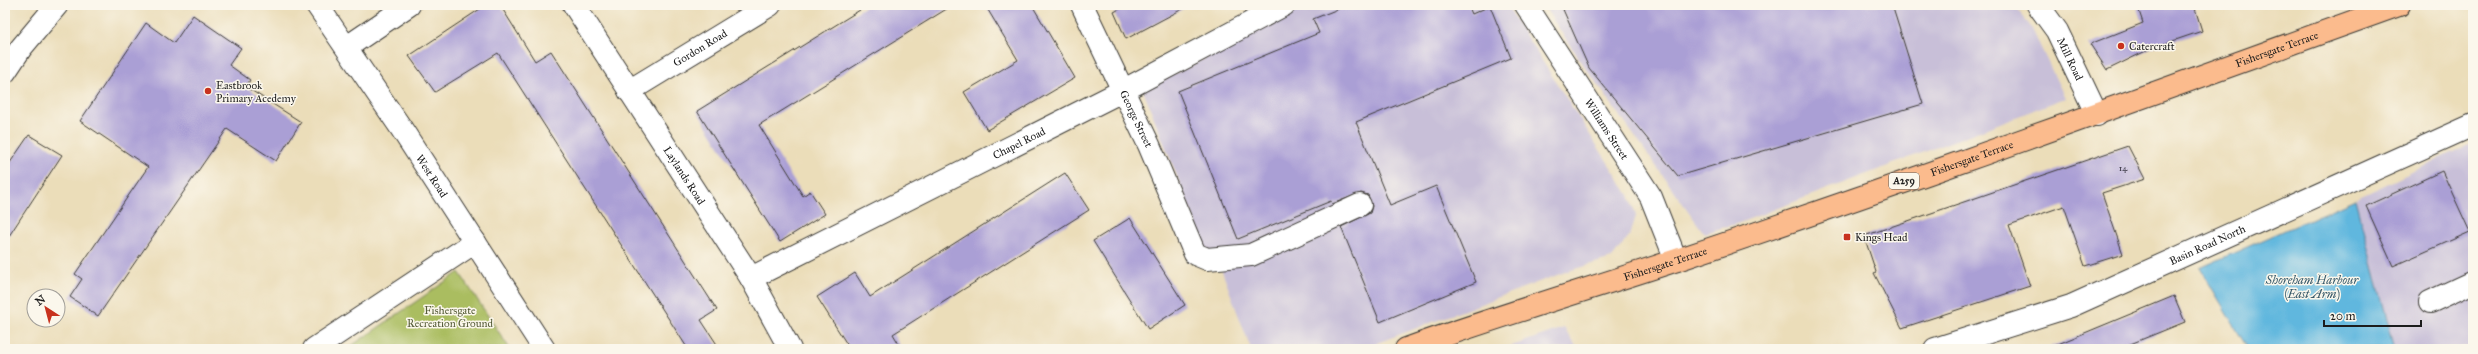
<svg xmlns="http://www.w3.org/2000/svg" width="2478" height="354" font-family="'IM FELL Great Primer',serif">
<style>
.industrial{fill:#c8bfd8}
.green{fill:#aabd61;stroke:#636c3e}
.water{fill:#61b7de;stroke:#3e6a7d}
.building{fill:#aa9fd5}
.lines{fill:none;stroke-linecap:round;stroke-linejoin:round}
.minor-casing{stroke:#3b3934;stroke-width:24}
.major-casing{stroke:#3b3934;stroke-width:24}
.minor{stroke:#fff;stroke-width:22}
.major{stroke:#fbbb8d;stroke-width:22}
.poi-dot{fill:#c8321e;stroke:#fbf7ec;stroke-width:1.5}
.labels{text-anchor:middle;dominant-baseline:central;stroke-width:3;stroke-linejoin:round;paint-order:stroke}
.number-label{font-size:9px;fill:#403d4a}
.shield{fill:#fbf7ec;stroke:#5f5e5a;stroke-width:1}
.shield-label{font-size:10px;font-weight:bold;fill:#1c1c1c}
.poi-label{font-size:11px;fill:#1c1c1c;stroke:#fbf7ec;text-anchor:start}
.street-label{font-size:11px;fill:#1c1c1c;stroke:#fbf7ec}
.park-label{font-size:11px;fill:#555c38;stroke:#fbf7ec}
.water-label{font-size:12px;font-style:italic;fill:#385a6a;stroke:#fbf7ec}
</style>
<rect width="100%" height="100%" fill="#fbf7ec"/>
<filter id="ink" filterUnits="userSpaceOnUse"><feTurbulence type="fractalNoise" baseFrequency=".025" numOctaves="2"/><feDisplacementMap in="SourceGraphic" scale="8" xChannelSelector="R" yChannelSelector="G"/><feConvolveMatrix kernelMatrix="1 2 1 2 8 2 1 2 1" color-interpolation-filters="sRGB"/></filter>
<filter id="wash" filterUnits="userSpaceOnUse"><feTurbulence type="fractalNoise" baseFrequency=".012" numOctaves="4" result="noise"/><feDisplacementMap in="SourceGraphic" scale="16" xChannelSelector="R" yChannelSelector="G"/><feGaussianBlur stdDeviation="0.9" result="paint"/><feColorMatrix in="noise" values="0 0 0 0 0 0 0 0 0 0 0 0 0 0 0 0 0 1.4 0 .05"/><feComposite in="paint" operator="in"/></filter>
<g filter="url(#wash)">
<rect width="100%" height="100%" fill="#ebddb9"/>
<!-- industrial -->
<g class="industrial">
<polygon points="1308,5 1506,5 1629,195 1636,216 1630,235 1612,258 1568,271 1361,349 1251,349 1219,263 1212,265 1143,90"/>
<polygon points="1543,5 2014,5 2031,27 2065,98 1739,223 1704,233 1585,67"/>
<polygon points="2473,143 2473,349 2395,349 2355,199"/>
<polygon points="1564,328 1578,349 1503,349"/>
</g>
<!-- green -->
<polygon class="green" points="459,272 510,349 347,349"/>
<!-- water -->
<polygon class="water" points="2355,199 2395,349 2248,349 2200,268"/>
<g id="blocks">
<!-- building -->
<g class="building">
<polygon points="486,5 500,5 535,61 551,51 717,310 701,320 720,349 688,349 498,53 435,92 409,56"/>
<polygon points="868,5 953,5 759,125 803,196 810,191 825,214 780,242 697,111"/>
<polygon points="985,5 1032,5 1075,78 987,130 964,92 1018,60"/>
<polygon points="1127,5 1190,5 1126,39 1114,12"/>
<polygon points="1348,5 1468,5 1472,14 1490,6 1511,58 1356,122 1390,205 1436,186 1476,282 1380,322 1341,227 1370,213 1372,206 1368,195 1361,193 1332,204 1331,201 1238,239 1178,91 1319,33 1313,19"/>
<polygon points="1561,5 1892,5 1923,104 1678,176 1589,68"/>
<polygon points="2137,5 2194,5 2202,31 2152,48 2107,70 2090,44 2143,23"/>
<polygon points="193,15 241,48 229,65 250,80 246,87 301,122 276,161 227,129 98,316 70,297 82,279 75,274 148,167 80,121 146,23 174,43"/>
<polygon points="29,135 62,155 5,242 5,170"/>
<polygon points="2128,146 2145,179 2102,193 2123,254 2085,266 2064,206 2009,225 2030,286 1902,328 1874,273 1876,272 1864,236"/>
<polygon points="2442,171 2470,232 2393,266 2366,206"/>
<polygon points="1065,173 1089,210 893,334 902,349 850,349 817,297 855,273 870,297"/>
<polygon points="1130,218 1185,305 1148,329 1093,241"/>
<polygon points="2174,296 2185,322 2118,349 2046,349"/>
</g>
</g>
</g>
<g filter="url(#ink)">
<use href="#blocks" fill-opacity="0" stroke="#3b3934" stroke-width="1"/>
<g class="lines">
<!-- minor casing -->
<g class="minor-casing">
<g id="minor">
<path id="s1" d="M317,5l84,123 143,221"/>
<path id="s2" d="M574,5l177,273 39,71"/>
<path id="s3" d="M1082,5l67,140 46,109 12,5 44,-4 109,-50"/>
<path id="s4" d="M1526,5l125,192 25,63"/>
<path id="s5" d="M2038,5l19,26 40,84"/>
<polyline points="347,47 409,5"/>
<polyline points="5,72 21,48 57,5"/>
<path id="s6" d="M629,91l141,-86"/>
<path id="s7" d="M751,278l373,-188 160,-85"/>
<polyline points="2430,302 2473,282"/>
<polyline points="314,349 475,242"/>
<path id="s8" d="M1935,349l136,-43 402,-181"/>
</g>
</g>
<!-- major casing -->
<g class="major-casing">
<g id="major">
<path id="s9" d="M1406,349c89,-32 180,-59 271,-89 242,-81 482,-169 722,-255"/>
</g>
</g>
<!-- minor -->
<use href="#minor" class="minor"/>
<!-- major -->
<use href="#major" class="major"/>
</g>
</g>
<!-- markers -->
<g class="poi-dot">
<circle cx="2121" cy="46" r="4"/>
<circle cx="208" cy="91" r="4"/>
<rect x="1843" y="233" width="8" height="8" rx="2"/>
</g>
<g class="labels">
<!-- number labels -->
<g class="number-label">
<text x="2123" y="167">14</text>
</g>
<!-- shield labels -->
<rect class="shield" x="1889" y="173" width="30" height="16" rx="3"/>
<g class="shield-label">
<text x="1904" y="181">A259</text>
</g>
<!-- poi labels -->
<g class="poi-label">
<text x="2129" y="46">Catercraft</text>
<text x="216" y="85">Eastbrook<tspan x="216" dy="13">Primary Acedemy</tspan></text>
<text x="1855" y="237">Kings Head</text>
</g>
<!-- street labels -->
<g class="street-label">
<text stroke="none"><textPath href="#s6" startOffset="83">Gordon Road</textPath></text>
<text stroke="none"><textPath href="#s9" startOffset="921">Fishersgate Terrace</textPath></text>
<text stroke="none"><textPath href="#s5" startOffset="63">Mill Road</textPath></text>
<text stroke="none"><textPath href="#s3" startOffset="126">George Street</textPath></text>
<text stroke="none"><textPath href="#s4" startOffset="148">Williams Street</textPath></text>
<text stroke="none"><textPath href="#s7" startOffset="300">Chapel Road</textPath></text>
<text stroke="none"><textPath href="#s9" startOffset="597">Fishersgate Terrace</textPath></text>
<text stroke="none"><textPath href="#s1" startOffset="206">West Road</textPath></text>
<text stroke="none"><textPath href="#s2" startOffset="203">Laylands Road</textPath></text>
<text stroke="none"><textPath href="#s8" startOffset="292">Basin Road North</textPath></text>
<text stroke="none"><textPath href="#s9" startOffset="273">Fishersgate Terrace</textPath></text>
</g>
<!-- park labels -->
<g class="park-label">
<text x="450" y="310">Fishersgate<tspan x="450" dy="13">Recreation Ground</tspan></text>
</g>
<!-- water labels -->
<g class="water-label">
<text x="2312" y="280">Shoreham Harbour<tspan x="2312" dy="14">(East Arm)</tspan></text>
</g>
</g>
<!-- margin -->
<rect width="2478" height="354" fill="none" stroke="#fbf7ec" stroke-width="20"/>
<!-- north arrow -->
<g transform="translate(46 308) rotate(324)"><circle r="19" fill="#fbf7ec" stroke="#a29f99"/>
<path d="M0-3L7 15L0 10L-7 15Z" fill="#c8321e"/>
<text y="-6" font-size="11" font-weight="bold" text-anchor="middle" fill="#1c1c1c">N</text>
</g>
<!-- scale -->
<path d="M2324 320v6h97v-6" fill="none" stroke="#1c1c1c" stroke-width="2"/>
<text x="2330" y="320" font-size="12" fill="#1c1c1c" stroke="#fbf7ec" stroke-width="3" paint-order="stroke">20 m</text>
</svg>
